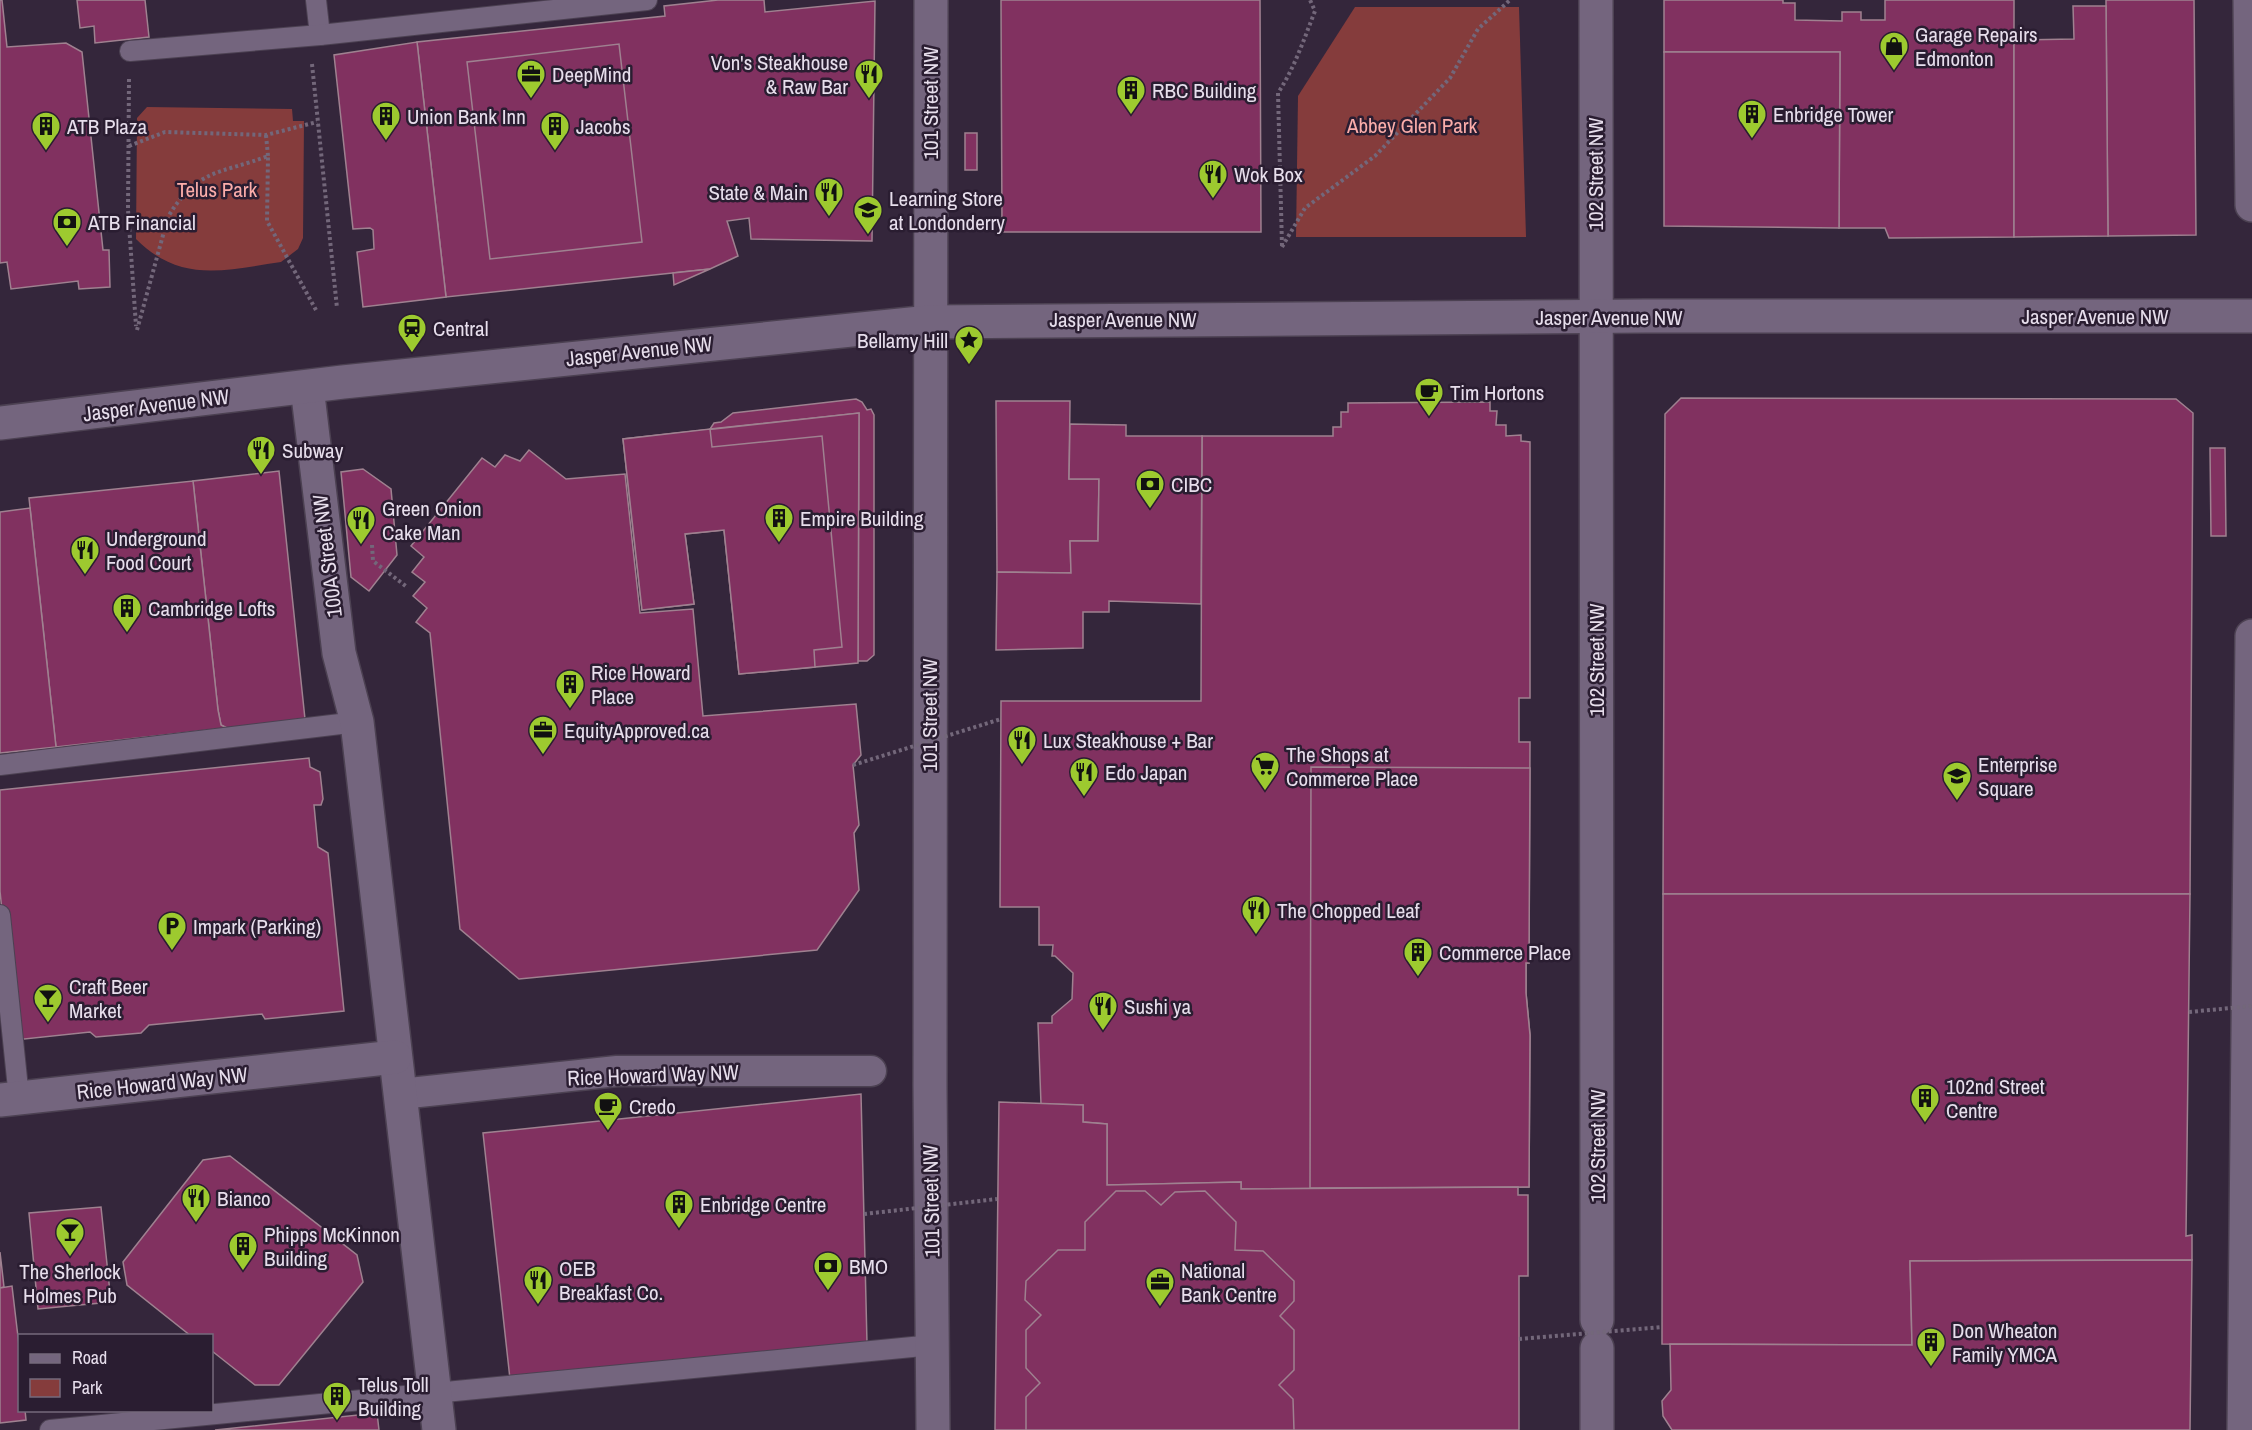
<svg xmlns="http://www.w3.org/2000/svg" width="2252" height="1430" font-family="'Archivo Narrow',sans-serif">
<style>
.green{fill:#853c3c}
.building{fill:#813160;stroke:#9f8190;stroke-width:1.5}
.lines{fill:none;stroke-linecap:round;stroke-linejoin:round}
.service-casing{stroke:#4c4152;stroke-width:22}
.pedestrian-casing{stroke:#4c4152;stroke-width:33}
.minor-casing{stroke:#4c4152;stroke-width:36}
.tertiary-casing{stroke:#4c4152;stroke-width:36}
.secondary-casing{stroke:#4c4152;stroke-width:36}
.path{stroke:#73677a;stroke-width:4;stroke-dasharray:3 3;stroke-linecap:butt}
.service{stroke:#74657e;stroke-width:20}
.pedestrian{stroke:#74657e;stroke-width:30}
.minor{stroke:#74657e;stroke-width:33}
.tertiary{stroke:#74657e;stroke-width:33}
.secondary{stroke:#74657e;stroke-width:33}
.path-bridge{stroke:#73677a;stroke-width:4;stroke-dasharray:3 3;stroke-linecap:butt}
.labels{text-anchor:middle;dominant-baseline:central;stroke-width:5;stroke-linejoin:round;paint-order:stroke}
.poi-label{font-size:21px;fill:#e7deec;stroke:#2a1d31;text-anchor:start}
.street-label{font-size:21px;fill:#e7deec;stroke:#2a1d31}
.park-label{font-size:21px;fill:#fbadaa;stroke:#2a1d31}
</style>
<rect width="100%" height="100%" fill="#34263b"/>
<!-- green -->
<g class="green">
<polygon points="1355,7 1519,7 1526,237 1296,237 1298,96"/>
<path d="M147,107l145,2 1,12h11l-1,117 -5,11 -17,13c-56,8 -100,22 -145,-23l1,-121z"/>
</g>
<!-- building -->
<g class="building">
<polygon points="0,0 2,0 7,47 66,43 82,52 103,250 109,250 110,287 79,289 78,281 11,289 7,262 0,263"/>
<polygon points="77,0 145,0 149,37 95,43 94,26 80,28"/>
<polygon points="718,0 764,0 765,12 875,1 872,241 751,239 749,218 727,221 738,256 710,269 446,297 417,42 665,16 664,6"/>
<polygon points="1001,0 1260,0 1261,232 1002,232"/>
<polygon points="1664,0 1783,0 1783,3 1795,3 1795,20 1842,21 1842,12 1861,12 1861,20 1885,20 1885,0 2014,0 2014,237 1889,238 1885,228 1839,228 1840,52 1664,52"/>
<polygon points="2106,0 2194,0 2196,235 2108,236"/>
<polygon points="2073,6 2106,6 2108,236 2014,237 2014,40 2074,39"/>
<polygon points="417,42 446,297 363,307 357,252 374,249 373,230 370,228 353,229 334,55"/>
<polygon points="619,44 642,242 490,259 467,62"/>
<polygon points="1664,52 1840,52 1839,228 1664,226"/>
<rect x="965" y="133" width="12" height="37"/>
<polygon points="710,269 674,285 673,273"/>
<polygon points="1681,398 2176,399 2193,413 2190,894 1663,894 1665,414"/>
<polygon points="856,399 862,402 867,410 871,409 874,415 874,655 867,661 858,661 859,413 710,429 714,423 721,422 733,413"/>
<polygon points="996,401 1070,401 1069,479 1099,479 1098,541 1070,541 1071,573 997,572"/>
<polygon points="1490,402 1490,411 1497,411 1496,425 1506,425 1506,436 1521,435 1521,441 1530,442 1530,698 1519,698 1519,742 1530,742 1529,963 1526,963 1526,993 1530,1035 1529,1187 1241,1189 1241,1182 1107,1185 1107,1124 1083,1122 1083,1105 1041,1104 1038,1023 1052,1023 1052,1016 1072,999 1073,973 1055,956 1052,956 1053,945 1039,945 1039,907 1000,907 1001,701 1201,701 1202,436 1333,436 1333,427 1341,427 1341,412 1348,412 1348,403"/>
<polygon points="859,413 858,663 739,674 724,530 685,534 694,604 642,610 623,439"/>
<polygon points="1070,424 1126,425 1126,436 1202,436 1201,604 1109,601 1109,612 1083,612 1083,648 996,650 997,572 1071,573 1070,541 1098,541 1099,479 1069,479"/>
<polygon points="710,429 712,447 822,436 842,647 814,650 815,667 739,674 724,530 685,534 694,604 642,610 623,439"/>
<polygon points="2210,448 2225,448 2226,536 2211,536"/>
<polygon points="529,450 566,479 625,474 640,613 693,609 703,716 856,704 861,755 853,765 859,825 854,833 859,890 817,950 519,979 460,929 430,633 416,622 427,608 413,596 425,582 412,572 424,557 411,546 482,458 495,467 505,455 520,461"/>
<polygon points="363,469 391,489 397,555 369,591 351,577 341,472"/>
<polygon points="279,471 305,719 227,728 221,725 218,710 193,481"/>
<polygon points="193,481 218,710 221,725 227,728 56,747 29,498"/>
<polygon points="30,508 56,747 0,753 0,512"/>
<polygon points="309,758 310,767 320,772 323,799 321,805 314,805 318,847 328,853 344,1011 265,1019 262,1014 149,1025 141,1033 96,1037 90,1032 15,1040 0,891 0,790"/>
<polygon points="1311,767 1530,768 1529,963 1526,963 1526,993 1530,1035 1529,1187 1310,1188"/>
<polygon points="1663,894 2190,894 2186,1236 2192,1235 2192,1260 1910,1261 1912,1345 1662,1344"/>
<polygon points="861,1094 867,1343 510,1379 483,1133"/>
<polygon points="999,1102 1083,1105 1083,1122 1107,1124 1107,1185 1241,1182 1241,1189 1518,1187 1518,1195 1528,1195 1528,1276 1519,1276 1519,1430 995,1430"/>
<polygon points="230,1156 357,1255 363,1282 279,1385 255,1385 212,1351 212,1336 191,1336 127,1285 123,1262 203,1160"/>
<polygon points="1116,1191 1145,1191 1161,1205 1175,1192 1205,1191 1236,1222 1235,1250 1263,1251 1294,1281 1294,1301 1280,1316 1294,1330 1294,1370 1279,1385 1293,1399 1294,1430 1026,1430 1026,1397 1040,1383 1026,1368 1026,1330 1041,1315 1025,1300 1026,1281 1058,1250 1085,1250 1085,1222"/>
<polygon points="101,1207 111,1302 38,1309 29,1213"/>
<polygon points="0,1252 4,1287 0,1288"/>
<polygon points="2192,1260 2190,1430 1672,1430 1663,1416 1662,1401 1671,1390 1670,1344 1912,1345 1910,1261"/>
<polygon points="12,1286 20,1354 20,1410 25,1410 26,1420 0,1423 0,1288"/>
<polygon points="377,1413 379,1430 215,1430"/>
</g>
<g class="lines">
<!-- service casing -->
<g class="service-casing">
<g id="service">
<polyline points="316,0 320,35"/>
<polyline points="130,51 320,35 647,0"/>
<polyline points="0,765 357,722"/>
<polyline points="0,915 19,1098"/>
<polyline points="50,1430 933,1345"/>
</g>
</g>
<!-- pedestrian casing -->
<g class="pedestrian-casing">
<polyline id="pedestrian" points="400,1094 617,1071 871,1071"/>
</g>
<!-- minor casing -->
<g class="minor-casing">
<g id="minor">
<polyline points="1596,0 1597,1320"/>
<polyline points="307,387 339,653 357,722 439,1430"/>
<polyline points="0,1100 395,1057"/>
<polyline points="1597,1430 1597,1348"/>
</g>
</g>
<!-- tertiary casing -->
<g class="tertiary-casing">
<g id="tertiary">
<polyline points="2250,0 2252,205"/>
<polyline points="2244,1430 2252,636"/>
</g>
</g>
<!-- secondary casing -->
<g class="secondary-casing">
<g id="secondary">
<polyline points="931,0 930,1086 933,1430"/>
<polyline points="0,423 343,382 930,322 1646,316 2252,316"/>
</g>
</g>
<!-- path -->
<g class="path">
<polyline points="312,64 337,308"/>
<polyline points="129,79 128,210 136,326"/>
<polyline points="266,135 268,156"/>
<polyline points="129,146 165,132 266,135 317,122"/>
<path d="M1282,246l-4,-153c17,-26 26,-54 37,-82l-5,-11"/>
<polyline points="1282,247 1305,208 1375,156 1450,78 1478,29 1510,0"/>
<path d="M137,330l31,-113c29,-49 53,-43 100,-61l-1,65 49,89"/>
<polyline points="372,545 373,561 407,587"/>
</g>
<!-- service -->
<use href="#service" class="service"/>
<!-- pedestrian -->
<use href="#pedestrian" class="pedestrian"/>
<!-- minor -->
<use href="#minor" class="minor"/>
<!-- tertiary -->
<use href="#tertiary" class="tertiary"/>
<!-- secondary -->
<use href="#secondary" class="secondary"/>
<!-- path-bridge -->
<g class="path-bridge">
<polyline points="853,765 1001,719"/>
<polyline points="2189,1012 2252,1006"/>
<polyline points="864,1214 997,1199"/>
<polyline points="1519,1339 1662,1327"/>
</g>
</g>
<!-- icons -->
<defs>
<g id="shop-pin" transform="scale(1.5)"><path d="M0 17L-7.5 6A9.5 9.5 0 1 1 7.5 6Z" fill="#9dca2f" stroke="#2a1d31"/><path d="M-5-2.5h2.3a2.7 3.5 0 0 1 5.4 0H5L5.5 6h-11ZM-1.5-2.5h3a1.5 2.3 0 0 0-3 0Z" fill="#111"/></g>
<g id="office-pin" transform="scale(1.5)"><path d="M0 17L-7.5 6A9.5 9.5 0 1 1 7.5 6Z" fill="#9dca2f" stroke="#2a1d31"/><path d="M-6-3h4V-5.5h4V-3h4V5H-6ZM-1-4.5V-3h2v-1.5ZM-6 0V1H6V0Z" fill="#111"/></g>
<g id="restaurant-pin" transform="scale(1.5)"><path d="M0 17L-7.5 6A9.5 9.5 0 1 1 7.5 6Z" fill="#9dca2f" stroke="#2a1d31"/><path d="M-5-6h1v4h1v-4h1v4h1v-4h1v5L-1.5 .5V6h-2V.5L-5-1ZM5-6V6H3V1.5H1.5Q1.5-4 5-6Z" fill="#111"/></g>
<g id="building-pin" transform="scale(1.5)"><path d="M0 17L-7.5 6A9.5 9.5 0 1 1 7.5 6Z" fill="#9dca2f" stroke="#2a1d31"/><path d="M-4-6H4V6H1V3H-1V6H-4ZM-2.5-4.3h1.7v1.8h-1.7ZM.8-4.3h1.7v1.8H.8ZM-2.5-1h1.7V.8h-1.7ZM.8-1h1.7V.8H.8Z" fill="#111"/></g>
<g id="school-pin" transform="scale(1.5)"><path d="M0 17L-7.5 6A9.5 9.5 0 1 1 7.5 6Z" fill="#9dca2f" stroke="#2a1d31"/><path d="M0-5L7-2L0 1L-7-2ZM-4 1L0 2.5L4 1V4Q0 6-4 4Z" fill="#111"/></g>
<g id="bank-pin" transform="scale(1.5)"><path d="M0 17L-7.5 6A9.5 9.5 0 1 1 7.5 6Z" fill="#9dca2f" stroke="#2a1d31"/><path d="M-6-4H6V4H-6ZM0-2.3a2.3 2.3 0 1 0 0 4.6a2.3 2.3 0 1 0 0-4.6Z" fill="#111"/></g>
<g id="station-pin" transform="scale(1.5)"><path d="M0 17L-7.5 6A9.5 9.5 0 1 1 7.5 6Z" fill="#9dca2f" stroke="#2a1d31"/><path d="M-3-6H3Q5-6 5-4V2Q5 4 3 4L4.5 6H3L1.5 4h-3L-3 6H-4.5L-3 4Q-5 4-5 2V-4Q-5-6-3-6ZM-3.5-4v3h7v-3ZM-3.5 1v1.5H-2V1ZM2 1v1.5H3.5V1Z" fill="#111"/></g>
<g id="sight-pin" transform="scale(1.5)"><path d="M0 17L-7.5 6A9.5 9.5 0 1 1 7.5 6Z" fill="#9dca2f" stroke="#2a1d31"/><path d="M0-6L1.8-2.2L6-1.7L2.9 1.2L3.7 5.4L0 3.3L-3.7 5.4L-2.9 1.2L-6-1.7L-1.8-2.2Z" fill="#111"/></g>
<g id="cafe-pin" transform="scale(1.5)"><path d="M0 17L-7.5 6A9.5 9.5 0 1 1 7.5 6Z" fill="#9dca2f" stroke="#2a1d31"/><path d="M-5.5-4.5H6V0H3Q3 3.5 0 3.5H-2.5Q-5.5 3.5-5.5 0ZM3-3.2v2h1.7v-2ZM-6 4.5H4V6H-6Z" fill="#111"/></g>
<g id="supermarket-pin" transform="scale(1.5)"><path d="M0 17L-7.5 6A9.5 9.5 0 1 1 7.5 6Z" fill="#9dca2f" stroke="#2a1d31"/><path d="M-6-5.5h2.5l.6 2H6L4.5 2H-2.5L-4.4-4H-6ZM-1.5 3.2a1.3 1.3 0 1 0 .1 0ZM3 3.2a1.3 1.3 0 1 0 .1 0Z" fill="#111"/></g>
<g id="university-pin" transform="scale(1.5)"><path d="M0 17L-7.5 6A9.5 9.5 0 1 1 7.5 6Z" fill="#9dca2f" stroke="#2a1d31"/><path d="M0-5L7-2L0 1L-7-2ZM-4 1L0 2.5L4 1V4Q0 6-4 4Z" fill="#111"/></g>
<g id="parking-pin" transform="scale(1.5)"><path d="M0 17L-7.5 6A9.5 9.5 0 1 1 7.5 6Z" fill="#9dca2f" stroke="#2a1d31"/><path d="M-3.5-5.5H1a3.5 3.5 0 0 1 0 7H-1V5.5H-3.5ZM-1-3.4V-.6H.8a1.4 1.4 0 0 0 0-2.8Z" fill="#111"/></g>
<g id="bar-pin" transform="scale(1.5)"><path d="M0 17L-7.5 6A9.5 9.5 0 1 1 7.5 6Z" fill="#9dca2f" stroke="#2a1d31"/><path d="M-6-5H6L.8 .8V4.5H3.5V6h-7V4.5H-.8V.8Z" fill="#111"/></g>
</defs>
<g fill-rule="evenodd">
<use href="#shop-pin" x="1894" y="46"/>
<use href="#office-pin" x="531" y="74"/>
<use href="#restaurant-pin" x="869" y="74"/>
<use href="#building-pin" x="1131" y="90"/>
<use href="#building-pin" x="1752" y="114"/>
<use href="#building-pin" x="386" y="116"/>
<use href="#building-pin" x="46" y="126"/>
<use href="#building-pin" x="555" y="126"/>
<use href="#restaurant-pin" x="1213" y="174"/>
<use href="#restaurant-pin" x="829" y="192"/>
<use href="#school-pin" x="868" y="210"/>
<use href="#bank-pin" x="67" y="222"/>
<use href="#station-pin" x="412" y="328"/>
<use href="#sight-pin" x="969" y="340"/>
<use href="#cafe-pin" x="1429" y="392"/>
<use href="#restaurant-pin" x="261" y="450"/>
<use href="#bank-pin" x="1150" y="484"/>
<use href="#building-pin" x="779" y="518"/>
<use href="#restaurant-pin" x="361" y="520"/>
<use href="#restaurant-pin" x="85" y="550"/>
<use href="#building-pin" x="127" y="608"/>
<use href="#building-pin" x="570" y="684"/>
<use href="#office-pin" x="543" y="730"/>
<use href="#restaurant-pin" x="1022" y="740"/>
<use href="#supermarket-pin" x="1265" y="766"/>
<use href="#restaurant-pin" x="1084" y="772"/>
<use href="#university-pin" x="1957" y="776"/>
<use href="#restaurant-pin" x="1256" y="910"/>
<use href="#parking-pin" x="172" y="926"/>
<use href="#building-pin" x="1418" y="952"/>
<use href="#bar-pin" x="48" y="998"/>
<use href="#restaurant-pin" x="1103" y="1006"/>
<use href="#building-pin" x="1925" y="1098"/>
<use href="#cafe-pin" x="608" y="1106"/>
<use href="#restaurant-pin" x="196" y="1198"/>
<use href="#building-pin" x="679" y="1204"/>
<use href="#bar-pin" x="70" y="1232"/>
<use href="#building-pin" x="243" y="1246"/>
<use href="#bank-pin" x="828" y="1266"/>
<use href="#restaurant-pin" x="538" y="1280"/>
<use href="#office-pin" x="1160" y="1282"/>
<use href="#building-pin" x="1931" y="1342"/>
<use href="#building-pin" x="337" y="1396"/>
</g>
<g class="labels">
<!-- poi labels -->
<g class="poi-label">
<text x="1915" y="34">Garage Repairs<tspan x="1915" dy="24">Edmonton</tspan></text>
<text x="848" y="62" text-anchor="end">Von's Steakhouse<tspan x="848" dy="24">&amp; Raw Bar</tspan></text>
<text x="552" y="74">DeepMind</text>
<text x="1152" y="90">RBC Building</text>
<text x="1773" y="114">Enbridge Tower</text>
<text x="407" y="116">Union Bank Inn</text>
<text x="67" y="126">ATB Plaza</text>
<text x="576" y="126">Jacobs</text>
<text x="1234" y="174">Wok Box</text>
<text x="808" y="192" text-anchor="end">State &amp; Main</text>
<text x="889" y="198">Learning Store<tspan x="889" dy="24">at Londonderry</tspan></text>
<text x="88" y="222">ATB Financial</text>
<text x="433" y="328">Central</text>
<text x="948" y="340" text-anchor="end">Bellamy Hill</text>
<text x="1450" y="392">Tim Hortons</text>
<text x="282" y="450">Subway</text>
<text x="1171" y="484">CIBC</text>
<text x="382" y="508">Green Onion<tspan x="382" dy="24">Cake Man</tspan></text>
<text x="800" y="518">Empire Building</text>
<text x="106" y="538">Underground<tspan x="106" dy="24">Food Court</tspan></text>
<text x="148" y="608">Cambridge Lofts</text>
<text x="591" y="672">Rice Howard<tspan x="591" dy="24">Place</tspan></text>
<text x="564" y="730">EquityApproved.ca</text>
<text x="1043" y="740">Lux Steakhouse + Bar</text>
<text x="1286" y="754">The Shops at<tspan x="1286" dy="24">Commerce Place</tspan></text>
<text x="1978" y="764">Enterprise<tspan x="1978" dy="24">Square</tspan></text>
<text x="1105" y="772">Edo Japan</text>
<text x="1277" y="910">The Chopped Leaf</text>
<text x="193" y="926">Impark (Parking)</text>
<text x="1439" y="952">Commerce Place</text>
<text x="69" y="986">Craft Beer<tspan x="69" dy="24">Market</tspan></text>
<text x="1124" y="1006">Sushi ya</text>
<text x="1946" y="1086">102nd Street<tspan x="1946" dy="24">Centre</tspan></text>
<text x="629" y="1106">Credo</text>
<text x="217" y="1198">Bianco</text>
<text x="700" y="1204">Enbridge Centre</text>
<text x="264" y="1234">Phipps McKinnon<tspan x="264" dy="24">Building</tspan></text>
<text x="849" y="1266">BMO</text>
<text x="559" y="1268">OEB<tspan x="559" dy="24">Breakfast Co.</tspan></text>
<text x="1181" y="1270">National<tspan x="1181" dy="24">Bank Centre</tspan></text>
<text x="70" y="1271" text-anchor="middle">The Sherlock<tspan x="70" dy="24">Holmes Pub</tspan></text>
<text x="1952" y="1330">Don Wheaton<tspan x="1952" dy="24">Family YMCA</tspan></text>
<text x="358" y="1384">Telus Toll<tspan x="358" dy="24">Building</tspan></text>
</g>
<!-- street labels -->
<g class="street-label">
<text transform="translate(930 103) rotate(-90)">101 Street NW</text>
<text transform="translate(1595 174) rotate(-90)">102 Street NW</text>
<text x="2095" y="316">Jasper Avenue NW</text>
<text x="1609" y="317">Jasper Avenue NW</text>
<text x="1123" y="319">Jasper Avenue NW</text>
<text transform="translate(639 351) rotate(-6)">Jasper Avenue NW</text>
<text transform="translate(156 405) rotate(-7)">Jasper Avenue NW</text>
<text transform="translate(327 556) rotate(-97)">100A Street NW</text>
<text transform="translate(1596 660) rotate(-90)">102 Street NW</text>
<text transform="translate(929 715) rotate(-90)">101 Street NW</text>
<text transform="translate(653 1075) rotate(-2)">Rice Howard Way NW</text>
<text transform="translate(162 1083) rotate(-6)">Rice Howard Way NW</text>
<text transform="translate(1597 1146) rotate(-90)">102 Street NW</text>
<text transform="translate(931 1201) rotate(-91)">101 Street NW</text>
</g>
<!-- park labels -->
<g class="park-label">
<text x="1412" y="125">Abbey Glen Park</text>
<text x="217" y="189">Telus Park</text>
</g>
</g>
<!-- legend -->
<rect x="18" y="1334" width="195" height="78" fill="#2a1d31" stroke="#766a7c" stroke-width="1.5"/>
<rect x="30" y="1354" width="30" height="9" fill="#74657e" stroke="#766a7c" stroke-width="1.5"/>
<text x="72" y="1364" font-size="18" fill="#e7deec">Road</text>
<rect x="30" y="1379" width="30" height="18" fill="#853c3c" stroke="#766a7c" stroke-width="1.5"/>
<text x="72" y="1394" font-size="18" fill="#e7deec">Park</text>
</svg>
